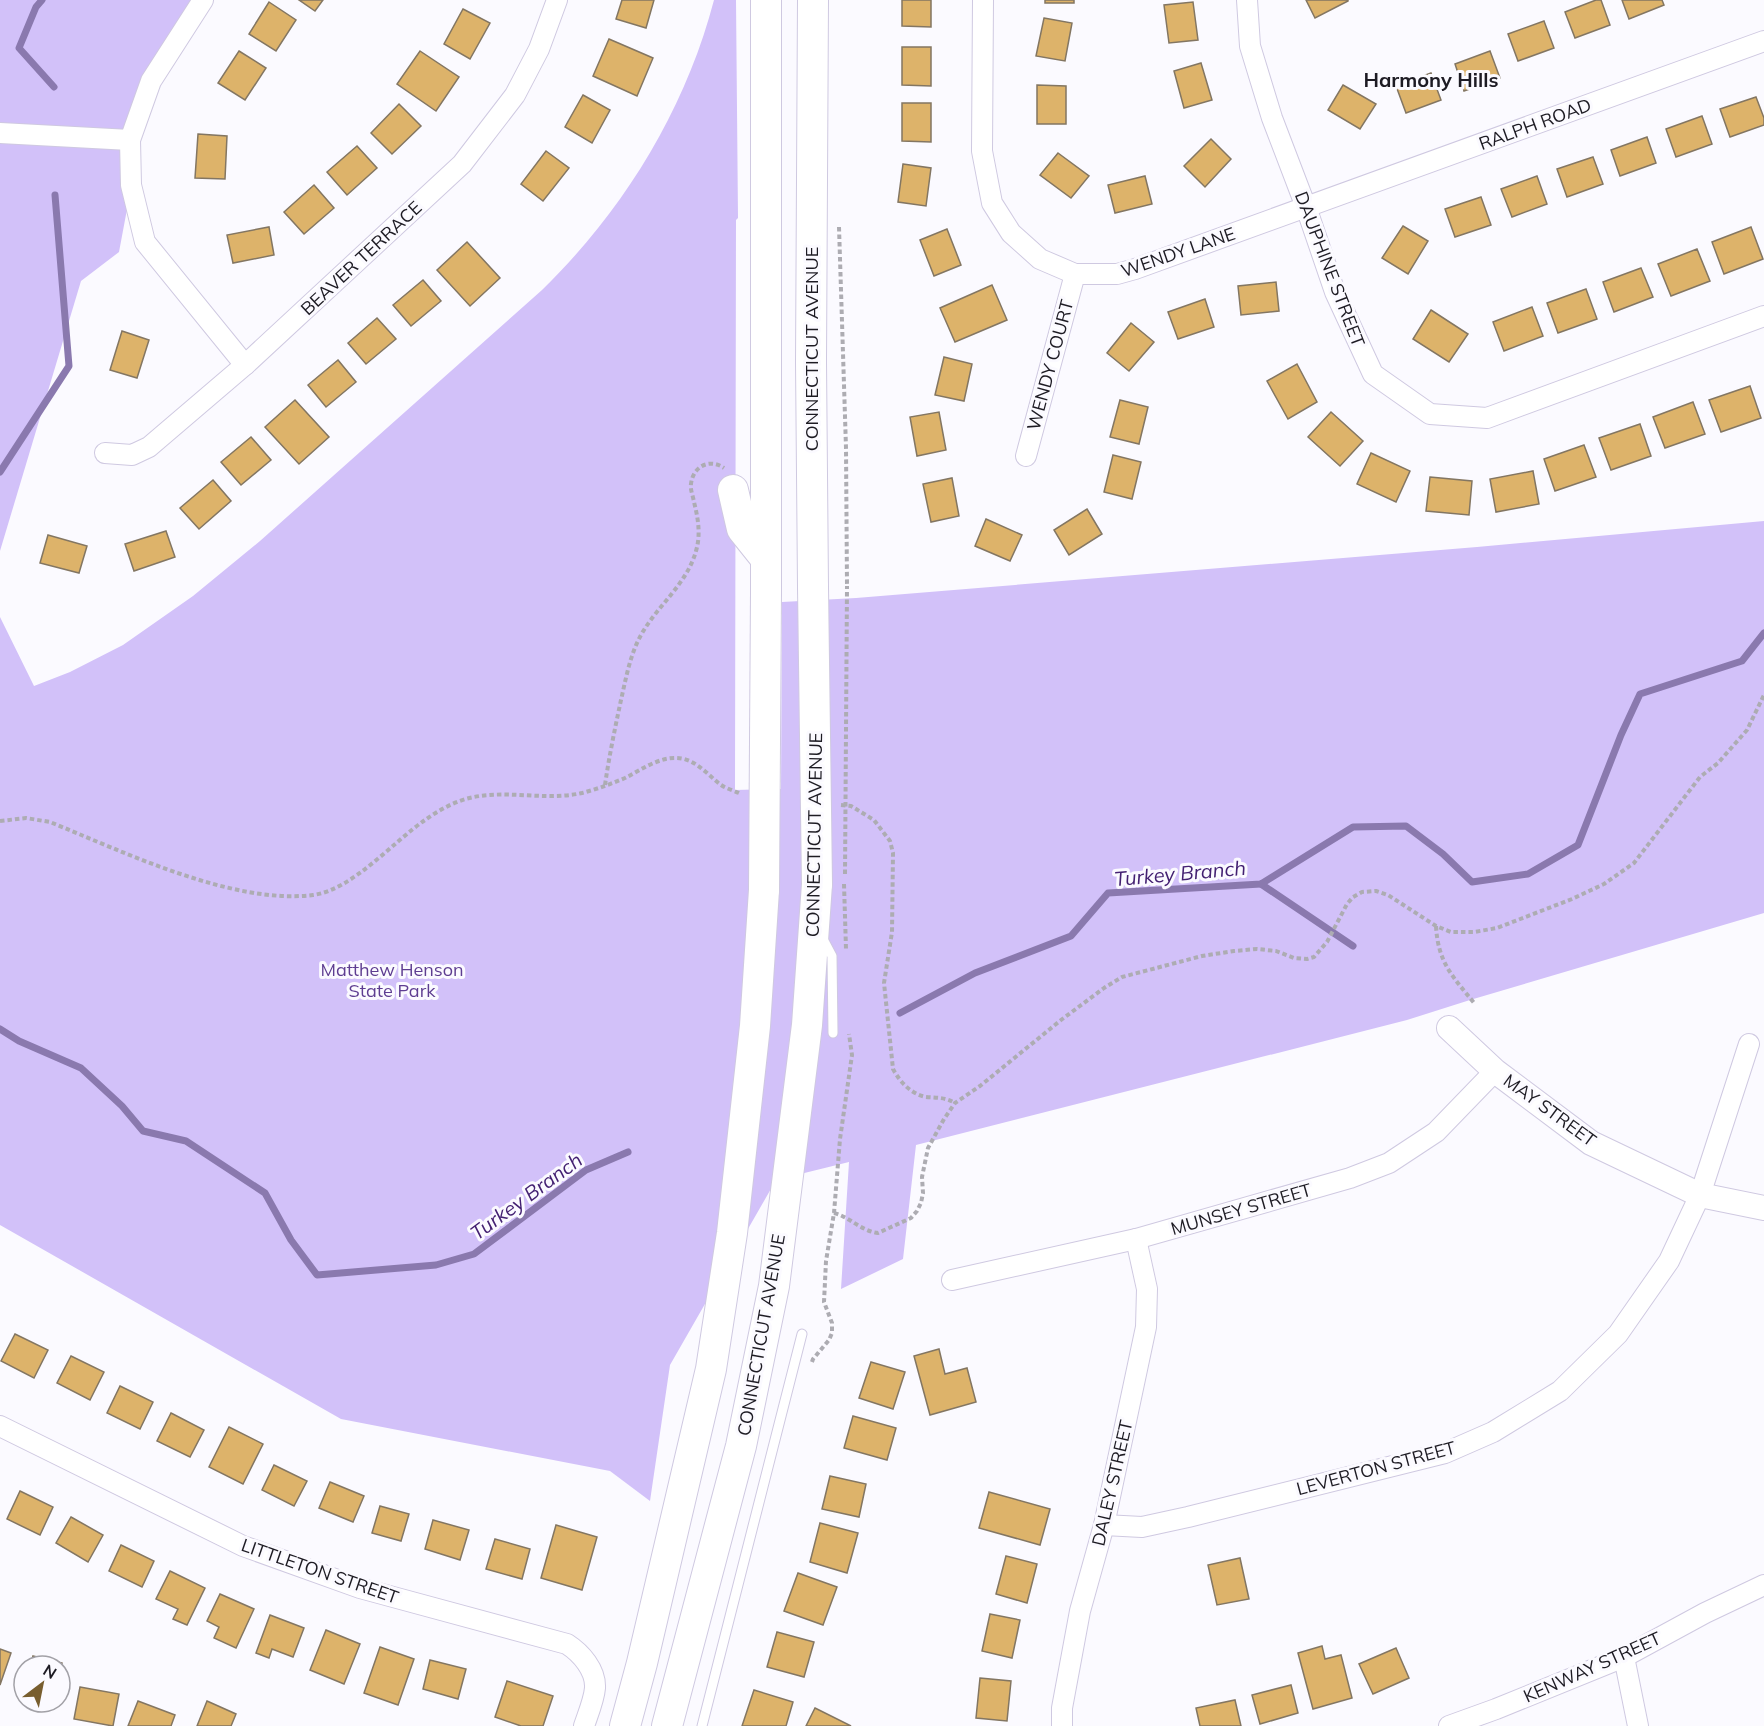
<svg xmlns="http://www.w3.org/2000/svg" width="1764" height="1726" font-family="Mulish,sans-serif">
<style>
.green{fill:#d2c1f9}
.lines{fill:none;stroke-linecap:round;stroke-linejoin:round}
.stream{stroke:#8a79ae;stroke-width:7}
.building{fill:#ddb36a;stroke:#837662;stroke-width:1.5}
.service-casing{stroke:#cfc9e1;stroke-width:11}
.minor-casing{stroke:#cfc9e1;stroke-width:22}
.tertiary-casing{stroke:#cfc9e1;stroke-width:26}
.primary-casing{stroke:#cfc9e1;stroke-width:32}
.path{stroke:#adacb2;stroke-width:4;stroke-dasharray:4.5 3;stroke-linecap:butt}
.service{stroke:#fff;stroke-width:9}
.minor{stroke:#fff;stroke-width:20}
.tertiary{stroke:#fff;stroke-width:24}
.primary{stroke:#fff;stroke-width:30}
.primary-bridge-casing{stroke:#cfc9e1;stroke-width:32;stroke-linecap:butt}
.path-bridge{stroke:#adacb2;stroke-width:4;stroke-dasharray:4.5 3;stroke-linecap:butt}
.primary-bridge{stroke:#fff;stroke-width:30}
.labels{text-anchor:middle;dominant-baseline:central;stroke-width:6;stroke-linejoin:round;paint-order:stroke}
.street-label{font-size:18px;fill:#1d1b23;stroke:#fbfaff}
.park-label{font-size:18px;fill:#5e3d91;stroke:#fbfaff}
.neighbourhood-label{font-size:20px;font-weight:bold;fill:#1d1b23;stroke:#fbfaff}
.water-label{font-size:20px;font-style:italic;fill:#432072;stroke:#fbfaff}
</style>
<rect width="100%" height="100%" fill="#fbfaff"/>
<!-- green -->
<g class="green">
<polygon points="0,0 203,0 151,81 119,252 81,281 0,551"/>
<path d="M714,0h22l2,218 -2,2 -1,570 46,-1 1,-187 74,-4 621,-51 287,-26v392l-294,87 -63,20 -491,125 -13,114 -62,30 8,-127 -73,18 -106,185 -20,136 -40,-30 -269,-52 -341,-194v-608l34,69 36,-14 53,-27 70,-49 67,-55 282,-251c81,-79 143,-179 172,-290z"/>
</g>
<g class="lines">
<!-- stream -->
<g class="stream">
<polyline points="42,0 36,7 19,48 54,87"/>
<polyline points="0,472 69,366 55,195"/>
<polyline points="1261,884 1353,946"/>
<polyline points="900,1013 975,973 1071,936 1108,893 1261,884 1353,827 1406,826 1443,854 1472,882 1528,874 1578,845 1621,735 1640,694 1742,661 1764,633"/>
<polyline points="0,1029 19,1041 81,1068 122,1106 143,1131 186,1141 265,1193 291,1240 317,1275 436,1265 474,1254 586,1170 628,1152"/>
</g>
</g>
<!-- building -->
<g class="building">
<polygon points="299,0 323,0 315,11"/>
<polygon points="622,0 654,0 646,28 616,19"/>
<polygon points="902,0 931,0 931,27 902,26"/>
<rect x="1045" y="0" width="29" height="3"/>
<polygon points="1306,0 1348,0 1348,1 1315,18"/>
<polygon points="1596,0 1601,0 1610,25 1575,38 1565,12"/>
<polygon points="1622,0 1662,0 1664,5 1629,19"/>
<polygon points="269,2 296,20 276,51 249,34"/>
<polygon points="1193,2 1198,40 1169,43 1164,5"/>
<polygon points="463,9 490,23 470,59 444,44"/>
<polygon points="1044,18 1072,23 1065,61 1036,56"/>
<polygon points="1544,21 1554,48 1518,61 1508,34"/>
<polygon points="609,39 653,58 637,96 593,76"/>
<polygon points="902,47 931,47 931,86 902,85"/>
<polygon points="239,51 266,68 245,100 218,83"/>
<polygon points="420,51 459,77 436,111 397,84"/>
<polygon points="1490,51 1500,78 1464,91 1455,64"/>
<polygon points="1201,63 1212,100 1184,108 1174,71"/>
<polygon points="1431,73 1441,100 1406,113 1396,86"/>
<polygon points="1037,85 1066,86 1066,124 1037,124"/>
<polygon points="1343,85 1376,104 1360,129 1328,110"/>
<polygon points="583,95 610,110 592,143 565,127"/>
<polygon points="1756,97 1764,118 1764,125 1730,137 1720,109"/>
<polygon points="902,103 931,103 931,142 902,141"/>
<polygon points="399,104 421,126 392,154 371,133"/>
<polygon points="1702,116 1712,144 1676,157 1666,129"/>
<polygon points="198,134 227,136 225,179 195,178"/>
<polygon points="1647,137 1656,163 1620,176 1611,150"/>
<polygon points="1211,139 1231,159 1205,187 1184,166"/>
<polygon points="357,146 377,168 347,195 327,172"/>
<polygon points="546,151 569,168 543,201 521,184"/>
<polygon points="1058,153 1089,176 1071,198 1040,175"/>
<polygon points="1593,157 1603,184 1567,197 1557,169"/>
<polygon points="903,164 931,168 926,206 898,202"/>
<polygon points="1145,176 1152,204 1115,213 1108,185"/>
<polygon points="1537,176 1547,204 1512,217 1501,189"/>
<polygon points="314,185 334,208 304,234 284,212"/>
<polygon points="1481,197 1491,225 1455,237 1445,209"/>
<polygon points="1403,226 1428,241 1408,274 1382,258"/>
<polygon points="269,227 274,255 233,263 227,235"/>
<polygon points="1751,227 1763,259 1724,274 1712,242"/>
<polygon points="947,229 961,265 934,276 920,240"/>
<polygon points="467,242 500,278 470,306 437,270"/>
<polygon points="1697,249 1710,281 1671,296 1658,264"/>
<polygon points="1641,268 1653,297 1614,312 1603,282"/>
<polygon points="423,280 441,301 411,326 393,305"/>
<polygon points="1276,282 1279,311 1241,315 1238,286"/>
<polygon points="992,285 1007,320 955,342 940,308"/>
<polygon points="1586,289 1597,319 1558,333 1547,303"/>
<polygon points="1205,299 1214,327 1178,339 1168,312"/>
<polygon points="1532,307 1543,336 1504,351 1493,322"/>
<polygon points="1431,310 1468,334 1449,362 1413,339"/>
<polygon points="377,318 396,339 366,364 348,343"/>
<polygon points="1131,323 1154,342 1129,371 1107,353"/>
<polygon points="122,331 149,340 137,378 110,370"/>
<polygon points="944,357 972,364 964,401 935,395"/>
<polygon points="338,360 356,382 326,407 308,385"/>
<polygon points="1297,364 1317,402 1288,419 1267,381"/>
<polygon points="1750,386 1761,418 1721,432 1709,400"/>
<polygon points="295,400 329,437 299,464 265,427"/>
<polygon points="1120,400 1148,407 1139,444 1110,437"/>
<polygon points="1693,402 1705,434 1665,448 1653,417"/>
<polygon points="939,412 946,450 917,456 910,417"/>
<polygon points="1331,412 1363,441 1340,466 1308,437"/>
<polygon points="1640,424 1651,456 1611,470 1599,438"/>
<polygon points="251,437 271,460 241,485 221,462"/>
<polygon points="1584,445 1596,477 1555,491 1544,459"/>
<polygon points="1371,453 1410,471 1396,502 1357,484"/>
<polygon points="1113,455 1141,462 1132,499 1104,492"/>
<polygon points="1533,471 1539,504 1496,512 1490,479"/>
<polygon points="1430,477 1472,481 1469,515 1426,511"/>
<polygon points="952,478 959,516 931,522 923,484"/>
<polygon points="213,480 231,501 199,529 180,508"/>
<polygon points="1087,509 1102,534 1069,555 1054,530"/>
<polygon points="986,519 1022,535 1010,561 975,546"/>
<polygon points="166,531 175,557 134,571 125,544"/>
<polygon points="48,535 87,546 79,573 40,563"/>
<polygon points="15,1334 48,1350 34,1378 1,1361"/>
<polygon points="939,1349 945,1374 967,1368 976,1402 930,1415 914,1356"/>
<polygon points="71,1356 104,1372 90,1400 57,1383"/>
<polygon points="871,1362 905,1372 893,1409 859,1398"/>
<polygon points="120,1386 153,1402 140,1429 107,1413"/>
<polygon points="171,1413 204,1430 190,1457 157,1441"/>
<polygon points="853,1416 896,1428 887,1460 844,1448"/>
<polygon points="229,1427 263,1444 243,1484 209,1467"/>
<polygon points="274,1465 307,1481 294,1506 262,1490"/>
<polygon points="830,1476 866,1484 859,1517 822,1509"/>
<polygon points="330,1482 364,1496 353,1522 319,1508"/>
<polygon points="20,1491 53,1507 40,1535 7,1519"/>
<polygon points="989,1492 1050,1509 1040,1545 979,1528"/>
<polygon points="380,1506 409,1514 401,1541 372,1533"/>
<polygon points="71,1517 103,1535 88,1562 56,1543"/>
<polygon points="433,1520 469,1530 460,1560 425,1549"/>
<polygon points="820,1523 858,1533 847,1573 810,1562"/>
<polygon points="556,1525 597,1537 582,1590 541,1578"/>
<polygon points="495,1539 530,1549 522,1579 486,1569"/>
<polygon points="121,1545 154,1561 142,1587 109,1571"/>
<polygon points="1006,1556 1037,1564 1027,1603 996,1594"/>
<polygon points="1240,1558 1249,1599 1217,1605 1208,1565"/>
<polygon points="170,1571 205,1588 187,1625 173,1619 178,1609 156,1599"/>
<polygon points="798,1573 837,1587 823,1625 784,1611"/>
<polygon points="220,1594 254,1609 236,1648 214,1638 219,1627 207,1621"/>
<polygon points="990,1614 1020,1620 1012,1658 982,1651"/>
<polygon points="270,1615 304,1628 293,1657 272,1649 269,1658 256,1653"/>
<polygon points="326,1630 360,1644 344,1684 310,1670"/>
<polygon points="777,1632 814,1642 804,1677 767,1667"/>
<polygon points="1322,1646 1325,1659 1341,1655 1352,1698 1313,1709 1298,1653"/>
<polygon points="380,1647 414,1659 398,1705 364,1693"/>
<polygon points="1396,1648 1409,1678 1373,1694 1359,1664"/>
<polygon points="0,1649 11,1653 0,1685"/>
<polygon points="33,1656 62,1663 60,1672 60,1666 30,1666"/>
<polygon points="430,1660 466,1669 458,1699 423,1689"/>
<polygon points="980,1678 1011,1681 1007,1721 976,1718"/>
<polygon points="507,1681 553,1696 543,1726 521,1726 495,1717"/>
<polygon points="1291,1685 1298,1713 1260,1724 1252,1695"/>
<polygon points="80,1687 119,1694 113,1726 74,1719"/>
<polygon points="754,1690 793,1702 786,1726 742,1726"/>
<polygon points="1235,1700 1241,1726 1200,1726 1196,1708"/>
<polygon points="138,1701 175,1715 171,1726 128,1726"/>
<polygon points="207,1701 236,1714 231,1726 197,1726"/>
<polygon points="815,1708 851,1726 806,1726"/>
</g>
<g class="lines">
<!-- service casing -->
<g class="service-casing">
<g id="service">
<polyline points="823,939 832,956 833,1033"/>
<polyline points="702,1726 802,1334"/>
</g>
</g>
<!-- minor casing -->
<g class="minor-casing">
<g id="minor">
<polyline points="203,0 151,81 130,140 131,185 145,242 245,365"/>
<polyline points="983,0 982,151 992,203 1011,233 1040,259 1075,274 1117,274 1135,269 1764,41"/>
<polyline points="1247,0 1250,46 1272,118 1306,207 1335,292 1373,374 1430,414 1487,418 1764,316"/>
<polyline points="0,133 130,140"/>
<polyline points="105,453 132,455 149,447 245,365 462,164 515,95 539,49 557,0"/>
<polyline points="1026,456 1075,274"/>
<polyline points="952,1280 1136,1239 1350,1178 1389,1163 1436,1132 1495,1071"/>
<path d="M0,1426l243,120 117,42 207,56c14,9 29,26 28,44 -1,12 -7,26 -11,38"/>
<polyline points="1104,1525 1142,1527 1188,1517 1445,1453 1493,1432 1560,1391 1618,1334 1669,1261 1700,1195 1749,1044"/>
<polyline points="1624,1657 1638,1726"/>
<polyline points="1062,1726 1062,1708 1080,1611 1104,1525 1146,1327 1147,1289 1136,1239"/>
<polyline points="1449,1726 1496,1709 1624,1657 1705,1613 1764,1585"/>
</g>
</g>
<!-- tertiary casing -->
<g class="tertiary-casing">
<polyline id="tertiary" points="1449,1028 1495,1071 1591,1143 1700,1195 1764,1208"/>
</g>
<!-- primary casing -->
<g class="primary-casing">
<g id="primary">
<polyline points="766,0 766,592"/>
<polyline points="733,490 742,529 766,559"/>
<polyline points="813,587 811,362 813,0"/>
<polyline points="625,1726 642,1663 711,1369 732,1233 755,1026 764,890"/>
<polyline points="667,1726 741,1446 774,1286 807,1025 817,884"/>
</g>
</g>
<!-- path -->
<g class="path">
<polyline points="839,227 846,448 847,586"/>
<path d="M605,785c4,-28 10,-57 16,-85 5,-22 9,-45 20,-65 16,-29 46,-51 55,-84 5,-17 2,-33 -2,-49 -1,-6 -4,-13 -3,-18 2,-18 19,-26 33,-16"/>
<path d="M841,805l10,1 23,14 16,21 3,12 -1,79 -8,51 9,86c7,13 18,25 33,28 11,1 19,0 29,6"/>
<path d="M0,821l26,-3 24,4c74,30 183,83 263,73 39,-5 80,-53 112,-75 14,-10 32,-20 49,-23 36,-7 73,4 108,-4 15,-4 29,-9 43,-15 18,-9 37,-24 59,-19 15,4 25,17 37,26 6,4 14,6 20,9"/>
<polyline points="844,884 846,949"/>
<path d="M1436,926c2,37 17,51 39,78"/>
<path d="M834,1213c16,4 27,18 44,20l33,-15 6,-7 4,-8 2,-10 -1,-16 6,-29 16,-29 11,-16 25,-17 81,-66 43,-32 18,-11 80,-21 32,-5 23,-2 19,2 18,7 13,1 7,-2 13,-15 20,-38 6,-7 9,-5 14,-1 12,4 48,31 15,6h23l23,-4 75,-29 32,-15 30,-21 66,-86 18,-14 29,-33 17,-35"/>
<polyline points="812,1362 813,1359 829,1340 832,1333 832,1323 824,1302 826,1261 834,1213 840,1139 852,1055 849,1034"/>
</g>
<!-- service -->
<use href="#service" class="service"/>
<!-- minor -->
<use href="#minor" class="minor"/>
<!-- tertiary -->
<use href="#tertiary" class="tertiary"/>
<!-- primary -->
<use href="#primary" class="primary"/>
<!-- primary-bridge casing -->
<g class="primary-bridge-casing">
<g id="primary-bridge">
<polyline points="813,587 817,884"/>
<polyline points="764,890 766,592"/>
</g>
</g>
<!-- path-bridge -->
<polyline class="path-bridge" points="845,874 847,586"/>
<!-- primary-bridge -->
<use href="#primary-bridge" class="primary-bridge"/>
</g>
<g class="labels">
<!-- street labels -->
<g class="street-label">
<text transform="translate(1535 124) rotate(-20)">RALPH ROAD</text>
<text transform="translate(1178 252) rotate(-19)">WENDY LANE</text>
<text transform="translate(361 258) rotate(-43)">BEAVER TERRACE</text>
<text transform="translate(1330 269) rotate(69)">DAUPHINE STREET</text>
<text transform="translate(811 349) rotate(-90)">CONNECTICUT AVENUE</text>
<text transform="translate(1050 365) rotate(-75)">WENDY COURT</text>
<text transform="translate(814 835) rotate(-89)">CONNECTICUT AVENUE</text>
<text transform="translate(1550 1110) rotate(36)">MAY STREET</text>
<text transform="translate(1241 1209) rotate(-16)">MUNSEY STREET</text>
<text transform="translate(761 1335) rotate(-80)">CONNECTICUT AVENUE</text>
<text transform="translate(1376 1468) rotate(-15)">LEVERTON STREET</text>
<text transform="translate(1112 1483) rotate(-77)">DALEY STREET</text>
<text transform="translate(320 1571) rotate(19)">LITTLETON STREET</text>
<text transform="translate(1592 1667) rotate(-24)">KENWAY STREET</text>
</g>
<!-- park labels -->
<g class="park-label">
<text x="392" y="969">Matthew Henson<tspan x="392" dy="21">State Park</tspan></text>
</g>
<!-- neighbourhood labels -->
<g class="neighbourhood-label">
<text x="1431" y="79">Harmony Hills</text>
</g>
<!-- water labels -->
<g class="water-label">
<text transform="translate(1180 873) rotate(-5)">Turkey Branch</text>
<text transform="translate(526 1196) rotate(-36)">Turkey Branch</text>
</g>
</g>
<!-- north arrow -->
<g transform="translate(42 1684) rotate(32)"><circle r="28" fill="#fbfaff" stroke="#a2a1a7" stroke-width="1.5"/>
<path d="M0-4.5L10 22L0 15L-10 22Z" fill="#785e2f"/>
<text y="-9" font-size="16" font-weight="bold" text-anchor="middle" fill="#1d1b23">N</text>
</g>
</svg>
